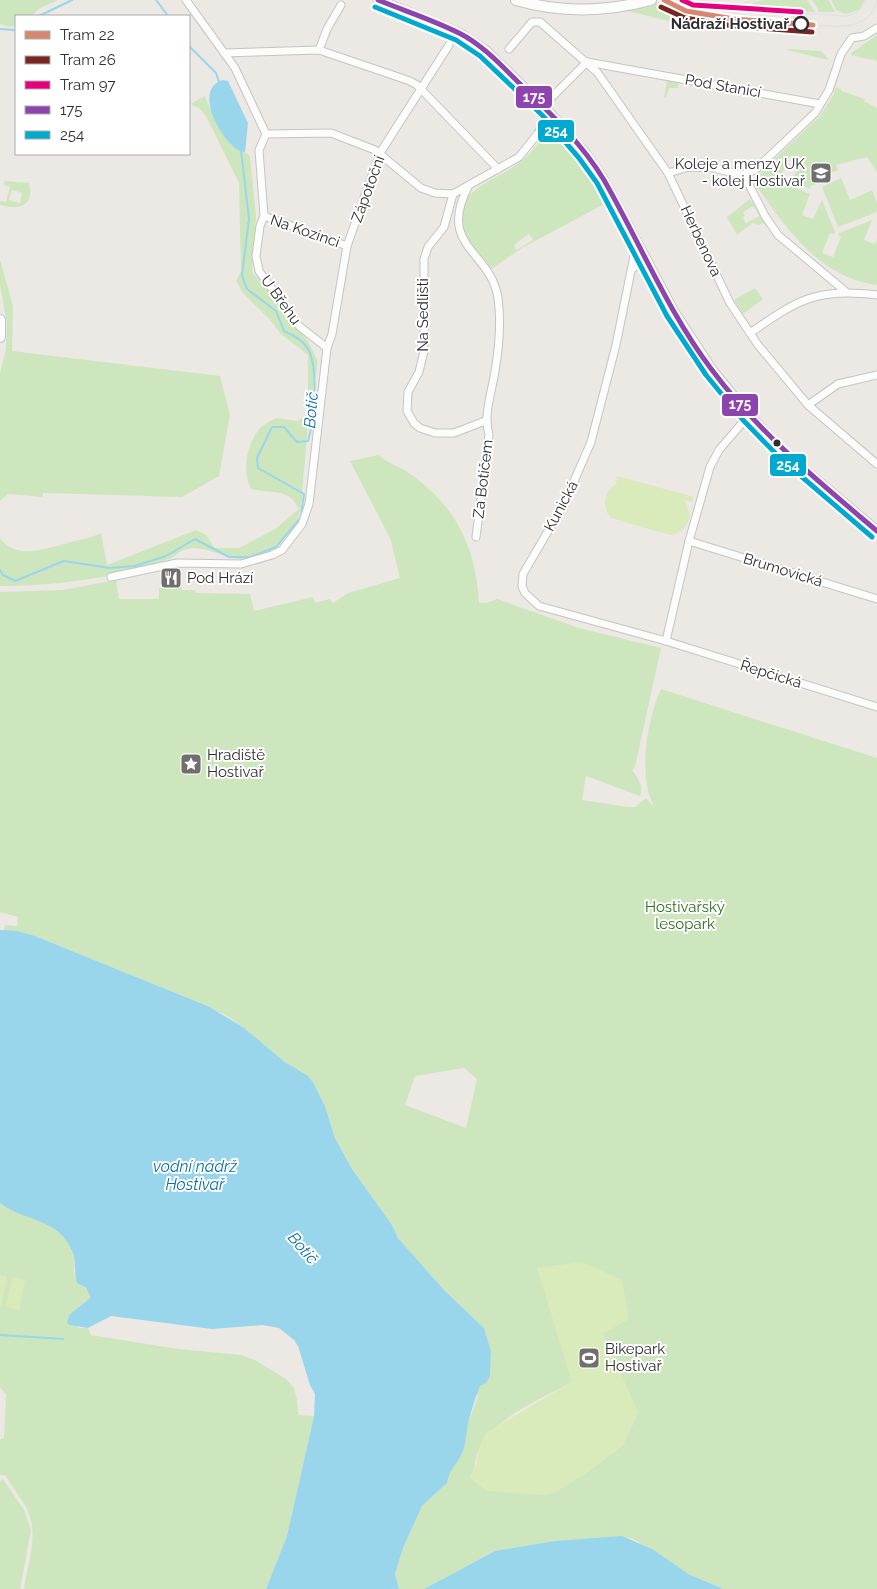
<svg xmlns="http://www.w3.org/2000/svg" width="877" height="1589" font-family="Raleway,sans-serif">
<style>
.green{fill:#cee6be;fill-rule:evenodd}
.pitch{fill:#d9eabb}
.water{fill:#99d6ec}
.lines{fill:none;stroke-linecap:round;stroke-linejoin:round}
.stream{stroke:#99d6ec;stroke-width:2}
.minor-casing{stroke:#c5c4c5;stroke-width:9}
.tertiary-casing{stroke:#c5c4c5;stroke-width:11}
.secondary-casing{stroke:#c5c4c5;stroke-width:12}
.minor{stroke:#fcfcfb;stroke-width:7}
.tertiary{stroke:#fcfcfb;stroke-width:9}
.secondary{stroke:#fcfcfb;stroke-width:10}
.tram{stroke:#dfdfe1;stroke-width:1}
.bus-1-casing{stroke:#fff;stroke-width:9}
.bus-2-casing{stroke:#fff;stroke-width:9}
.bus-1{stroke:#8e44ad;stroke-width:5}
.bus-2{stroke:#00a9ce;stroke-width:5}
.tram-1-casing{stroke:#fff;stroke-width:9}
.tram-2-casing{stroke:#fff;stroke-width:9}
.tram-3-casing{stroke:#fff;stroke-width:9}
.tram-1{stroke:#d5886f;stroke-width:5}
.tram-2{stroke:#792522;stroke-width:5}
.tram-3{stroke:#e5007d;stroke-width:5}
.stop-dot{fill:#fff;stroke:#2e2e2e;stroke-width:2.5}
.bus-dot{fill:#2e2e2e;stroke:#fff;stroke-width:2}
.labels{text-anchor:middle;dominant-baseline:central;stroke-width:4;stroke-linejoin:round;paint-order:stroke}
.stop-label{font-size:15px;font-weight:bold;fill:#2e2e2e;stroke:#fff;text-anchor:end}
.street-label{font-size:15px;fill:#2e2e2e;stroke:#fff}
.poi-label{font-size:15px;fill:#2e2e2e;stroke:#fff;text-anchor:start}
.park-label{font-size:15px;fill:#2c6e1b;stroke:#fff}
.water-label{font-size:16px;font-style:italic;fill:#0d6fa3;stroke:#fff}
.line-badge{stroke:#fff;stroke-width:2}
.badge-label{font-size:14px;text-anchor:middle;font-weight:bold;fill:#fff}
</style>
<rect width="100%" height="100%" fill="#ece8e4"/>
<!-- green -->
<g class="green">
<polygon points="0,0 58,0 40,8 31,16 16,16 16,26 10,27 0,24"/>
<polygon points="763,0 807,0 815,12 788,10 790,7 786,6 781,7 782,10 751,7 752,3"/>
<polygon points="812,0 829,0 835,12 818,12 818,9"/>
<polygon points="831,0 865,0 859,10 846,14 836,10"/>
<polygon points="660,2 696,18 697,28 628,11"/>
<polygon points="877,35 877,61 851,55 851,53"/>
<polygon points="787,49 821,51 829,60 787,50"/>
<polygon points="667,81 679,83 678,88 669,88 666,98 664,98"/>
<path d="M835,87l6,2v2l24,8 -1,2 13,7v64l-10,-15 -31,8 14,35 27,-12 -5,2 5,13v9l-39,15 -16,-40 19,-9 -3,-8 -12,5 1,4 -16,7 -1,3 -18,-8 9,-21 -11,-4 -11,25 31,13 -8,21 11,4 9,-19 13,32 -1,2 -4,-1 -8,20 11,4 8,-20 -3,-2 1,-2 33,-13 -8,20 11,4 2,-5v46c-56,-7 -89,-54 -119,-97l3,-16 59,-56 14,-22z"/>
<path d="M205,96c8,22 20,41 37,56h3l5,4 6,61 -4,55c19,21 56,61 65,88 2,9 -6,34 -7,45 -3,25 -4,50 -7,75 -1,11 0,24 -4,34 -4,14 -22,32 -34,40 -28,18 -56,-13 -81,-4 -5,1 -8,6 -13,8 -54,20 -114,28 -171,28v-48c15,22 44,11 64,6 13,-4 25,-5 37,-11l6,32 89,-35 10,5 9,13h24l36,-19 24,-20c-11,-22 -27,-15 -48,-20 -9,-17 -5,-43 7,-58 4,-6 12,-10 19,-13l20,3 8,-5 3,-5v-56l-27,-21 -11,-14 -27,-27 -7,-12 5,-10 -2,-88 -33,-67 -7,-8 -9,-4z"/>
<path d="M547,130h5l29,35 25,38 -84,45 -32,22c-6,-10 -17,-17 -22,-27 -25,-54 24,-58 55,-83 10,-8 17,-20 24,-30zM529,234l4,6 -17,10 -2,-5z"/>
<path d="M4,181l25,2c6,24 -11,27 -29,22v-4l6,1 4,-15 -6,-2zM12,190l10,3 -2,10 -11,-3z"/>
<path d="M750,199l19,28 -7,-4 -3,2 -6,-2 -16,12 -10,-18zM751,207h3l6,9 -14,7 -3,-5 2,-2 -2,-4z"/>
<polygon points="0,260 13,306 12,351 220,376 230,415 219,476 182,497 43,493 43,497 8,494 0,501 0,373 6,349 7,325 0,284"/>
<polygon points="755,288 763,299 743,314 734,300"/>
<path d="M379,455c9,9 20,11 30,18 47,33 67,74 70,130h8l10,-4 82,29 82,20 -26,119 -3,3c6,8 12,17 8,26l-54,-20 -4,24 46,7h7l11,-9 9,10c-18,-29 -8,-89 6,-119l216,69v831h-153l-34,-14 -58,-37 -77,3 -60,10 -71,38h-25l-4,-15 8,-26 19,-42 21,-19 6,-15 13,-19 6,-31 10,-25 -1,-4 3,-7 10,-10 1,-25 -7,-23 -40,-38 -46,-52 -6,-13 -40,-56 -17,-31 -10,-32 -11,-22 -85,-67 -19,-10 -175,-71 -31,-6 1,-5 12,1 1,-9 -18,-5v-320l62,-2 54,-10 3,19h40v-11l22,-1 1,3h13l1,3 54,1 4,17 59,-14 2,6 15,-4 3,4 15,-10 52,-15 -10,-40 -40,-77zM464,1068l13,11 -11,49 -61,-23 10,-29zM538,1268l65,66 35,79 -15,32 -38,29 -115,4c6,-9 4,-17 8,-26 16,-36 61,-51 94,-70z"/>
<path d="M0,1203c25,19 60,15 73,50 3,8 -1,18 3,26 4,9 12,8 14,17l-1,3 -19,15 8,14h10l3,7 87,14 63,6 14,5 31,19 8,9 3,12 1,15 16,1 -27,120 -21,53h-242c4,-27 15,-54 3,-80 -6,-12 -15,-21 -21,-33l-6,-1v-36l4,-1 2,-43 -6,-8v-80l6,-30 -6,-2z"/>
<polygon points="3,1479 24,1510 31,1530 20,1589 0,1589 0,1481"/>
</g>
<!-- pitch -->
<g class="pitch">
<path d="M617,476l77,21 -2,5 -8,-2 6,15c-2,11 -9,19 -20,20l-59,-17c-11,-13 -6,-28 7,-35l-2,-1z"/>
<path d="M582,1262l40,18 7,39 -26,15 35,79 -15,32 -38,29 -31,19 -11,2 -56,-4 -17,-13c10,-15 6,-32 17,-46l85,-50 -35,-114z"/>
<polygon points="0,1275 7,1277 1,1307 0,1307"/>
<polygon points="12,1277 25,1280 19,1310 6,1307"/>
</g>
<!-- water -->
<g class="water">
<path d="M223,80l5,1 20,42 -3,29c-16,2 -57,-62 -22,-72z"/>
<path d="M0,930l17,1 18,5 175,71 34,21 41,34 23,14 6,8 11,22 10,32 17,31 40,56 6,13 46,52 40,38 7,23 -1,25 -4,7 -6,3c-3,7 -10,29 -12,38 -2,9 -2,19 -5,27 -5,13 -14,18 -16,32l-25,23 -19,42 -8,26 4,15h-133l21,-53 27,-120 1,-22 -5,-9 -12,-39 -4,-6 -15,-12 -17,-3 -50,4 -101,-13 -23,12 -19,-3 -2,-3 3,-8 19,-15 1,-3 -4,-8 -9,-5c-3,-9 -1,-23 -4,-30 -14,-36 -47,-30 -73,-50z"/>
<polygon points="622,1536 652,1549 690,1575 724,1589 424,1589 495,1551 555,1541"/>
</g>
<g class="lines">
<!-- stream -->
<g class="stream">
<polyline points="156,0 168,16"/>
<polyline points="39,16 72,0"/>
<polyline points="0,29 16,30"/>
<polyline points="189,46 216,73 219,82"/>
<path d="M0,570l3,5 12,6 49,-20 45,7 26,-2 31,-10 29,-17 34,18h21l26,-10 25,-30 3,-23 -46,-26 -1,-10 15,-31h12l13,15 11,-1c6,-20 10,-68 2,-88 -5,-12 -15,-17 -26,-22l-8,-20 -29,-22 -5,-14 7,-56 -8,-69"/>
<polyline points="0,1335 63,1339"/>
</g>
<!-- minor casing -->
<g class="minor-casing">
<g id="minor">
<polyline points="186,0 235,68 266,134 259,150 264,216 260,226 256,256 259,271 299,326 327,348"/>
<polyline points="509,49 532,22 540,22 597,72 668,173 730,303 758,345 808,405 877,464"/>
<polyline points="319,50 327,29 341,5"/>
<polyline points="224,53 319,50 410,81 417,85 498,169"/>
<polyline points="587,62 820,104"/>
<polyline points="266,134 331,133 375,150 421,188 435,193 453,194 519,157 539,132 550,99 587,62"/>
<polyline points="668,173 689,167 714,168 741,175 755,170 815,113 829,90 841,54 852,38 864,36 877,28"/>
<polyline points="744,175 764,214"/>
<path d="M468,187c-31,60 23,64 30,111 3,22 1,50 -3,73 -3,21 -12,43 -6,64l-13,102"/>
<polyline points="453,194 444,227 428,247 424,259 424,351 419,372 408,392 407,411 414,423 420,428 435,433 454,433 485,421"/>
<polyline points="264,216 347,246"/>
<polyline points="765,216 778,235 845,291"/>
<polyline points="641,248 634,256 616,345 591,442 565,502 523,574 522,586 525,593 539,606 666,641 877,707"/>
<polyline points="632,269 646,258"/>
<path d="M750,333c49,-34 66,-45 127,-38"/>
<polyline points="808,405 838,384 877,375"/>
<polyline points="689,541 877,599"/>
<polyline points="111,577 177,563 241,564 272,555 282,550 302,524 309,504 327,348 332,334 347,246 380,153 449,45"/>
<polyline points="666,641 689,541 710,467 719,450 749,415"/>
</g>
</g>
<!-- tertiary casing -->
<g class="tertiary-casing">
<polyline id="tertiary" points="378,0 459,33 485,50 547,110 585,153 603,179 674,312 712,370 749,415 786,454 877,531"/>
</g>
<!-- secondary casing -->
<g class="secondary-casing">
<g id="secondary">
<path d="M516,0c44,13 90,12 135,0"/>
<polyline points="0,320 0,337"/>
</g>
</g>
<!-- minor -->
<use href="#minor" class="minor"/>
<!-- tertiary -->
<use href="#tertiary" class="tertiary"/>
<!-- secondary -->
<use href="#secondary" class="secondary"/>
<!-- tram -->
<g class="tram">
<polyline points="706,8 730,7 755,0"/>
<polyline points="722,13 748,10 847,16 858,12 867,0"/>
<path d="M813,25c25,2 56,6 64,-24"/>
</g>
<!-- bus-1 casing -->
<g class="bus-1-casing">
<path id="bus-1" d="M378,0c27,11 55,20 81,33 22,11 40,30 58,48 31,30 64,61 87,99 36,63 64,132 108,190 47,63 106,111 165,161"/>
</g>
<!-- bus-2 casing -->
<g class="bus-2-casing">
<polyline id="bus-2" points="375,7 456,40 480,56 542,115 579,158 597,183 667,316 706,375 743,420 781,459 872,537"/>
</g>
<!-- bus-1 -->
<use href="#bus-1" class="bus-1"/>
<!-- bus-2 -->
<use href="#bus-2" class="bus-2"/>
<!-- tram-1 casing -->
<g class="tram-1-casing">
<polyline id="tram-1" points="664,0 686,11 734,19 813,25"/>
</g>
<!-- tram-2 casing -->
<g class="tram-2-casing">
<polyline id="tram-2" points="661,7 685,18 733,26 812,32"/>
</g>
<!-- tram-3 casing -->
<g class="tram-3-casing">
<polyline id="tram-3" points="682,0 693,5 801,12"/>
</g>
<!-- tram-1 -->
<use href="#tram-1" class="tram-1"/>
<!-- tram-2 -->
<use href="#tram-2" class="tram-2"/>
<!-- tram-3 -->
<use href="#tram-3" class="tram-3"/>
</g>
<!-- icons -->
<defs>
<g id="university-square" transform="scale(1.125)"><rect x="-9" y="-9" width="18" height="18" rx="4" fill="#706f6e" stroke="#fff"/><path d="M0-5L7-2L0 1L-7-2ZM-4 1L0 2.5L4 1V4Q0 6-4 4Z" fill="#fff"/></g>
<g id="restaurant-square" transform="scale(1.125)"><rect x="-9" y="-9" width="18" height="18" rx="4" fill="#706f6e" stroke="#fff"/><path d="M-5-6h1v4h1v-4h1v4h1v-4h1v5L-1.5 .5V6h-2V.5L-5-1ZM5-6V6H3V1.5H1.5Q1.5-4 5-6Z" fill="#fff"/></g>
<g id="sight-square" transform="scale(1.125)"><rect x="-9" y="-9" width="18" height="18" rx="4" fill="#706f6e" stroke="#fff"/><path d="M0-6L1.8-2.2L6-1.7L2.9 1.2L3.7 5.4L0 3.3L-3.7 5.4L-2.9 1.2L-6-1.7L-1.8-2.2Z" fill="#fff"/></g>
<g id="stadium-square" transform="scale(1.125)"><rect x="-9" y="-9" width="18" height="18" rx="4" fill="#706f6e" stroke="#fff"/><path d="M0-5a6.5 5 0 1 0 0 10a6.5 5 0 1 0 0-10ZM-3.5-1.8h7v3.6h-7Z" fill="#fff"/></g>
</defs>
<g fill-rule="evenodd">
<use href="#university-square" x="821" y="173"/>
<use href="#restaurant-square" x="171" y="578"/>
<use href="#sight-square" x="191" y="764"/>
<use href="#stadium-square" x="589" y="1358"/>
</g>
<!-- markers -->
<circle class="stop-dot" cx="801" cy="24" r="7"/>
<circle class="bus-dot" cx="777" cy="443" r="4.5"/>
<g class="labels">
<!-- stop labels -->
<g class="stop-label">
<text x="789" y="24">Nádraží Hostivař</text>
</g>
<!-- street labels -->
<g class="street-label">
<text transform="translate(723 86) rotate(10)">Pod Stanicí</text>
<text transform="translate(368 189) rotate(-70)">Zápotoční</text>
<text transform="translate(305 231) rotate(19)">Na Kozinci</text>
<text transform="translate(701 241) rotate(65)">Herbenova</text>
<text transform="translate(281 300) rotate(54)">U Břehu</text>
<text transform="translate(423 315) rotate(-90)">Na Sedlišti</text>
<text transform="translate(483 479) rotate(-83)">Za Botičem</text>
<text transform="translate(561 506) rotate(-62)">Kunická</text>
<text transform="translate(783 570) rotate(17)">Brumovická</text>
<text transform="translate(771 674) rotate(17)">Řepčická</text>
</g>
<!-- poi labels -->
<g class="poi-label">
<text x="805" y="164" text-anchor="end">Koleje a menzy UK<tspan x="805" dy="17">- kolej Hostivař</tspan></text>
<text x="187" y="578">Pod Hrází</text>
<text x="207" y="755">Hradiště<tspan x="207" dy="17">Hostivař</tspan></text>
<text x="605" y="1349">Bikepark<tspan x="605" dy="17">Hostivař</tspan></text>
</g>
<!-- park labels -->
<g class="park-label">
<text x="685" y="907">Hostivařský<tspan x="685" dy="17">lesopark</tspan></text>
</g>
<!-- water labels -->
<g class="water-label">
<text transform="translate(311 410) rotate(-85)">Botič</text>
<text x="195" y="1166">vodní nádrž<tspan x="195" dy="18">Hostivař</tspan></text>
<text transform="translate(303 1248) rotate(49)">Botič</text>
</g>
</g>
<g class="line-badge">
<rect x="515" y="85" width="38" height="24" rx="5" fill="#8e44ad"/>
<rect x="537" y="119" width="38" height="24" rx="5" fill="#00a9ce"/>
<rect x="721" y="393" width="38" height="24" rx="5" fill="#8e44ad"/>
<rect x="769" y="453" width="38" height="24" rx="5" fill="#00a9ce"/>
</g>
<g class="badge-label">
<text x="534" y="102">175</text>
<text x="556" y="136">254</text>
<text x="740" y="409">175</text>
<text x="788" y="470">254</text>
</g>
<!-- legend -->
<rect x="15" y="15" width="175" height="140" fill="#ffffff" stroke="#ababab"/>
<rect x="25" y="31" width="25" height="8" fill="#d5886f" stroke="#ababab"/>
<text x="60" y="40" font-size="15" fill="#2e2e2e">Tram 22</text>
<rect x="25" y="56" width="25" height="8" fill="#792522" stroke="#ababab"/>
<text x="60" y="65" font-size="15" fill="#2e2e2e">Tram 26</text>
<rect x="25" y="81" width="25" height="8" fill="#e5007d" stroke="#ababab"/>
<text x="60" y="90" font-size="15" fill="#2e2e2e">Tram 97</text>
<rect x="25" y="106" width="25" height="8" fill="#8e44ad" stroke="#ababab"/>
<text x="60" y="115" font-size="15" fill="#2e2e2e">175</text>
<rect x="25" y="131" width="25" height="8" fill="#00a9ce" stroke="#ababab"/>
<text x="60" y="140" font-size="15" fill="#2e2e2e">254</text>
</svg>
